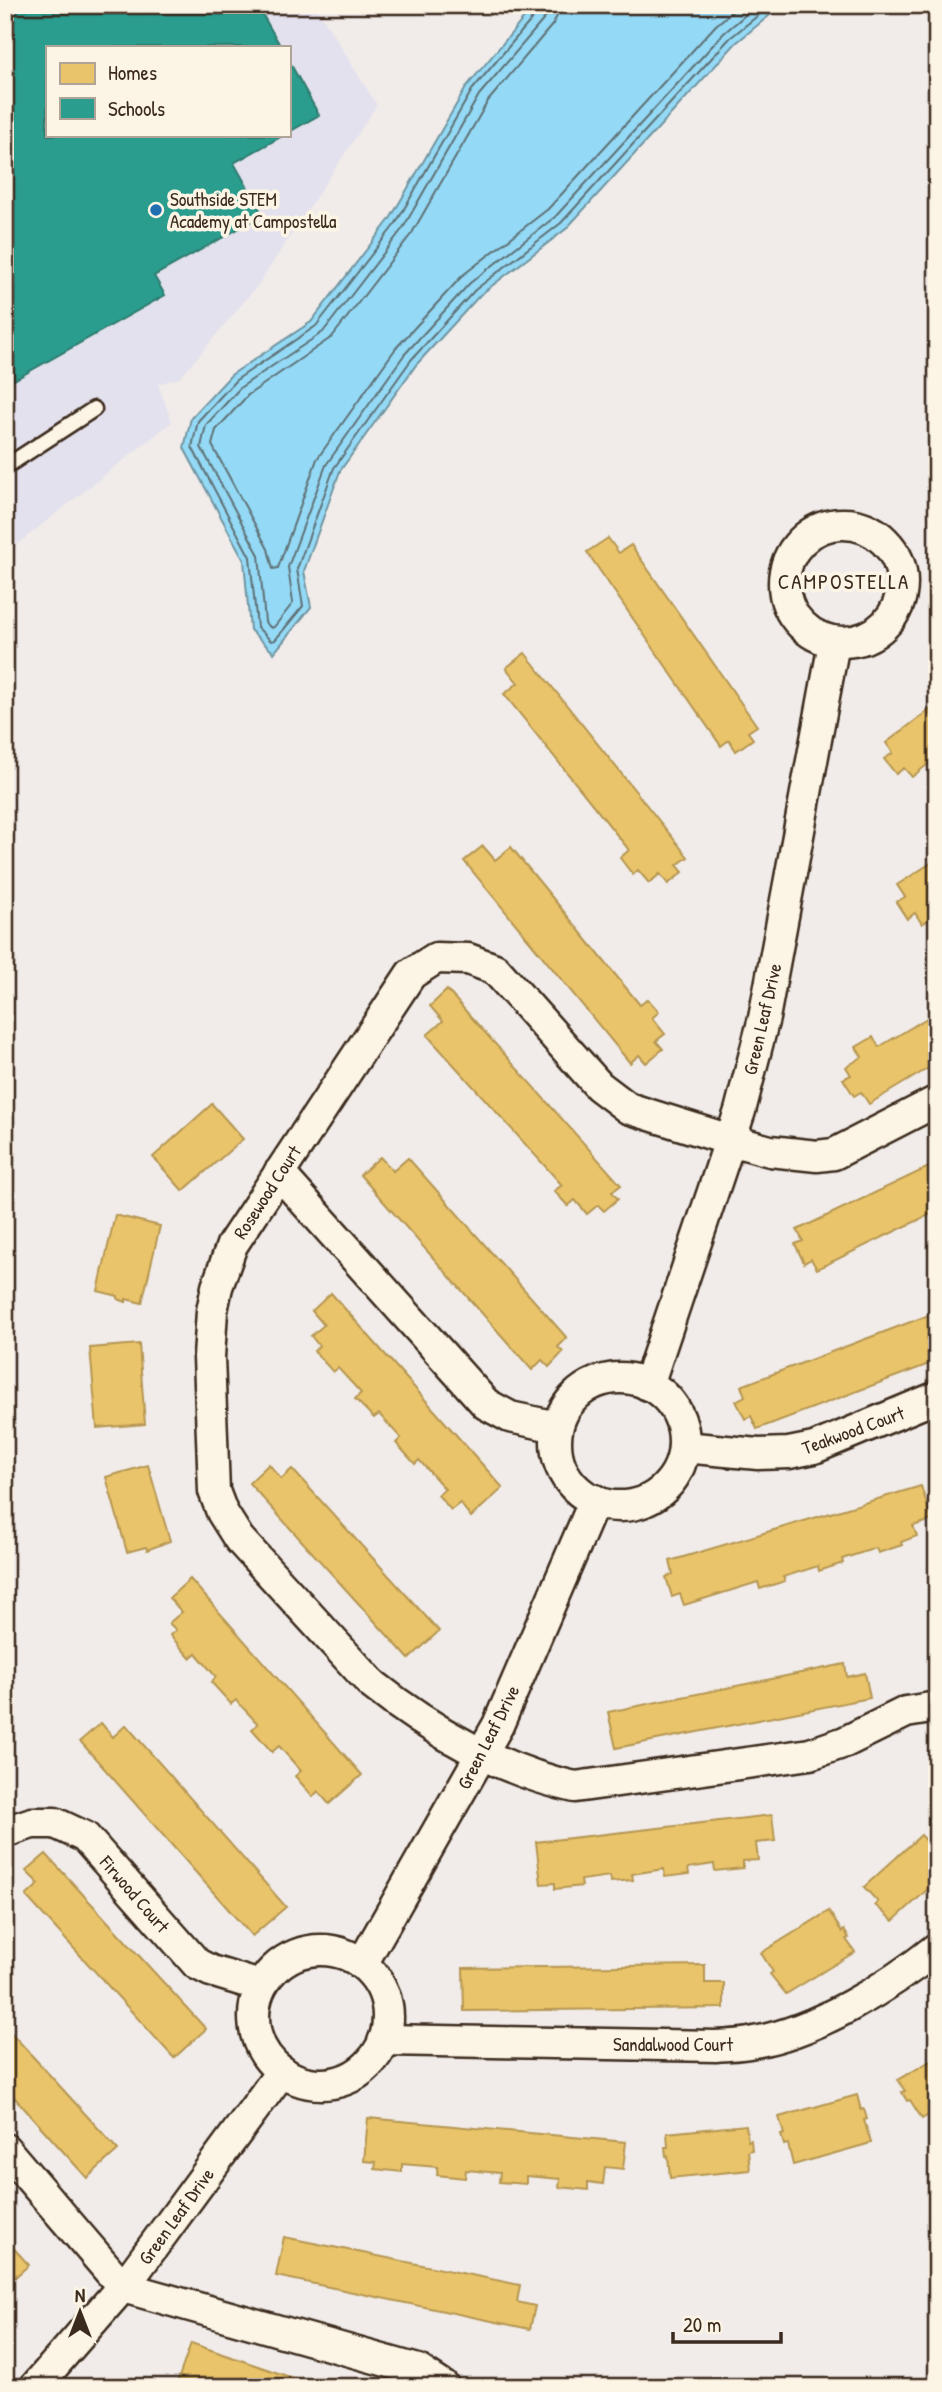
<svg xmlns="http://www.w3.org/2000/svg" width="942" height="2392" font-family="'Patrick Hand',sans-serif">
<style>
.built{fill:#e4e1ee;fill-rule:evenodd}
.water{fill:#94daf6;stroke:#7094a0;stroke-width:2}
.homes{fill:#e9c46a;stroke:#b59653;stroke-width:2}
.schools{fill:#2a9d8f;stroke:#2f7a6d;stroke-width:2}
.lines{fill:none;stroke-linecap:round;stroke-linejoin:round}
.shore{stroke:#5f7074;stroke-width:2}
.service-casing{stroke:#3b2a1e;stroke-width:19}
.minor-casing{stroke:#3b2a1e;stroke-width:35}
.service{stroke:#fcf5e5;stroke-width:14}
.minor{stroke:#fcf5e5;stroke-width:30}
.poi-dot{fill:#1f6fb2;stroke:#fcf5e5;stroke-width:2.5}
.labels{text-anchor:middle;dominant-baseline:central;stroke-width:7;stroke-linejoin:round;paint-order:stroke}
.poi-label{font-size:19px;fill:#3b2a1e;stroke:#fcf5e5;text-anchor:start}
.street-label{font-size:19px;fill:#3b2a1e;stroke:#fcf5e5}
.neighbourhood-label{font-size:21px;letter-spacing:2px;fill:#3b2a1e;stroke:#fcf5e5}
</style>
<rect width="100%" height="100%" fill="#f1ece9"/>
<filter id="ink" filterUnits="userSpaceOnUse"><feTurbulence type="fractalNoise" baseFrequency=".0143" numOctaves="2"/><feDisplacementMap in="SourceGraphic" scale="14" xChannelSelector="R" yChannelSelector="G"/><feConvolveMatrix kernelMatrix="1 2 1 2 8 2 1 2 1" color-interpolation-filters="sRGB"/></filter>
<g filter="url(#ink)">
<!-- built -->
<path class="built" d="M5,5h310l62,100 -119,180 -78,93 -22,6 14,38 -167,132zM47,47h242v88h-242z"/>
<!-- water -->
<polygon class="water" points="535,5 782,5 736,43 566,229 480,295 416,365 340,471 304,571 311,607 274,653 250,630 244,560 184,448 191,418 231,375 311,322 390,219 467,86"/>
<!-- homes -->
<g class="homes">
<polygon points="608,538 619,553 631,545 757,726 748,732 753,739 736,751 729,740 721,746 587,552"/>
<polygon points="525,653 688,857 677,865 683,872 668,884 660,874 649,883 638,870 633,875 620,858 629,850 504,694 518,683 506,668"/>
<polygon points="937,704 937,757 912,777 904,768 896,774 884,759 893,753 886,743"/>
<polygon points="483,846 495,860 511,847 640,1005 648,999 659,1012 652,1018 665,1034 656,1041 663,1049 646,1063 639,1055 630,1063 464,861"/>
<polygon points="937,859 937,914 922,924 915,913 907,919 896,902 905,897 897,885"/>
<polygon points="447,990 621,1185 612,1192 618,1199 604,1211 598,1205 587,1214 575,1200 568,1206 554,1191 562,1185 427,1035 443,1021 430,1006"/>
<polygon points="937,1012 937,1063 869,1104 861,1092 854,1096 843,1079 851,1075 846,1067 862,1057 856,1047 873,1037 879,1047"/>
<polygon points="212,1104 243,1139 183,1191 153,1157"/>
<polygon points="380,1157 393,1171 408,1158 567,1338 558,1347 563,1352 549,1367 542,1360 532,1370 360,1175"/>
<polygon points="937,1163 937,1211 817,1269 811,1259 804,1263 795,1244 803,1241 797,1230"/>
<polygon points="115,1215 160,1226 142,1303 126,1299 126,1302 118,1299 118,1296 98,1291"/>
<polygon points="331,1293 503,1488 471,1517 460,1503 451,1510 438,1495 445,1489 419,1460 415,1464 396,1443 401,1438 379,1414 374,1418 355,1399 361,1393 338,1368 333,1372 314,1351 319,1346 311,1336 324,1325 312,1311"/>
<polygon points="937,1312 937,1361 757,1429 751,1416 745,1419 736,1401 745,1396 741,1386"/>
<polygon points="139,1344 145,1424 97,1428 90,1348"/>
<polygon points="269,1464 281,1479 292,1469 439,1631 409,1659 249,1483"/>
<polygon points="148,1465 170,1541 147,1550 146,1547 127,1552 106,1477"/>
<polygon points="921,1486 932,1520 913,1526 917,1536 901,1542 902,1545 878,1553 876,1548 842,1559 843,1563 819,1571 818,1566 783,1577 785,1581 760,1589 758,1582 684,1605 680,1594 672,1597 666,1577 673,1574 670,1561"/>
<polygon points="190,1579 362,1775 329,1804 318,1791 313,1797 295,1776 301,1771 279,1746 272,1752 252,1729 258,1724 236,1700 231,1704 211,1682 216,1677 196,1653 190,1658 170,1635 176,1630 169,1623 182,1612 169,1598"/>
<polygon points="845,1664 847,1677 865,1673 870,1698 616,1748 608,1712"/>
<polygon points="101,1723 113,1737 126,1725 286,1907 252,1936 80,1741"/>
<polygon points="772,1815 775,1841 756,1843 758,1860 743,1861 743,1868 715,1871 714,1864 688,1868 689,1874 665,1877 664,1869 632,1874 633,1880 611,1882 610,1876 581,1880 582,1886 555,1889 555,1883 541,1884 536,1842"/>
<polygon points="921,1835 937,1852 937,1881 893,1921 875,1905 878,1902 864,1887"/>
<polygon points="46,1854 206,2029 174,2058 26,1896 39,1884 26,1871"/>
<polygon points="829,1911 842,1932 844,1930 849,1938 846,1939 855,1952 786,1994 770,1974 773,1972 761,1953"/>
<polygon points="705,1965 705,1983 724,1983 724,2008 464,2011 463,1968"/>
<polygon points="5,2026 118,2150 87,2178 5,2087"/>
<polygon points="937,2057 937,2110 922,2119 910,2100 907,2101 902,2092 905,2091 898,2080"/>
<polygon points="857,2095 861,2110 864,2109 867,2119 864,2120 871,2143 793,2165 788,2144 784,2145 781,2135 784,2134 779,2117"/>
<polygon points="368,2118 626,2142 623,2169 605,2167 603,2184 588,2182 588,2190 559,2187 560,2179 526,2176 526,2184 499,2182 500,2173 466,2170 465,2178 437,2175 438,2167 402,2164 402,2172 375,2169 376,2162 364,2161"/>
<polygon points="746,2125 748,2141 751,2140 752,2150 748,2151 750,2170 670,2178 668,2156 666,2156 665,2147 668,2147 667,2133"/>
<polygon points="284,2237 520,2285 517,2302 535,2306 530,2329 276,2276"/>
<polygon points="5,2239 29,2265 5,2286"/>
<polygon points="191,2343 319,2387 188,2387 177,2383"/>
</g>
<!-- schools -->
<g class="schools">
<polygon points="5,5 235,5 238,10 247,5 257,5 281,47 47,47 47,135 284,135 234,163 263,215 154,276 165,295 5,385"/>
<polygon points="289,61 319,115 289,132"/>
</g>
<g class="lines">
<!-- shore -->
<g class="shore">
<polyline points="540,5 538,12 472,90 396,223 316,326 236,380 198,421 192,447 250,557 257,627 271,641 275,640 303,606 297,569 334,468 411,360 475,290 561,223 730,38 771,5"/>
<polyline points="549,5 545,18 479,95 403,228 323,332 241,387 206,425 201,447 259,555 265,622 271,628 274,627 293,603 288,567 326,465 404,355 470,283 555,217 724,33 757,5"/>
<polyline points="559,5 558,14 553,24 488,101 412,233 332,337 248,395 216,430 212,445 268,549 273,569 278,568 317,459 396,348 463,275 548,209 716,25 740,5"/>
</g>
<!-- service casing -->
<g class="service-casing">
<polyline id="service" points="5,467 94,409"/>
</g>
<!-- minor casing -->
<g class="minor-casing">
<g id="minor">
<circle cx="843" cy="583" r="59"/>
<path d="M937,1101l-103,53 -17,2 -47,-5 -40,-11 -102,-32 -29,-22 -104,-117 -27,-10 -32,-1 -25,16 -179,271 -15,42 -5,24 -3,46 5,134 8,21 17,27 133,145c59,47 130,87 203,103l235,-33 35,-12 61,-30 31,-5"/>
<polyline points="279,1173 486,1404 510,1417 557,1427"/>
<circle cx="620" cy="1442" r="64"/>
<polyline points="648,1385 740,1111 764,1018 834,643"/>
<polyline points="684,1447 758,1454 789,1453 814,1448 937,1397"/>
<polyline points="5,1832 32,1823 55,1823 85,1837 197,1964 211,1971 260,1986"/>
<circle cx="321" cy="2017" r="67"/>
<polyline points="362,1964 498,1725 595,1500"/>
<path d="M384,2040l332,6c13,-1 26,-1 38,-4 61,-10 136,-56 183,-94"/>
<polyline points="5,2149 123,2287 418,2370 444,2387"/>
<polyline points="35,2387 130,2278 282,2071"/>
</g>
</g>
<!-- service -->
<use href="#service" class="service"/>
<!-- minor -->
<use href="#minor" class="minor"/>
</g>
</g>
<!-- markers -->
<circle class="poi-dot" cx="156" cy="210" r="7"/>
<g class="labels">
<!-- poi labels -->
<g class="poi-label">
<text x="170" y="199">Southside STEM<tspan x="170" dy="22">Academy at Campostella</tspan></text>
</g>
<!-- street labels -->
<g class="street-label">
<text transform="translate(762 1019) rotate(-77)">Green Leaf Drive</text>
<text transform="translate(267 1192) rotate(-57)">Rosewood Court</text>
<text transform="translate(853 1430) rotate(-20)">Teakwood Court</text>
<text transform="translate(488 1737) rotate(-63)">Green Leaf Drive</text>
<text transform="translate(135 1894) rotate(49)">Firwood Court</text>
<text x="673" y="2044">Sandalwood Court</text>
<text transform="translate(176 2216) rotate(-54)">Green Leaf Drive</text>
</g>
<!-- neighbourhood labels -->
<g class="neighbourhood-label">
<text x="844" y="581">CAMPOSTELLA</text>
</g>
</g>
<!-- margin -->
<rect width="942" height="2392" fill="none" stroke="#fcf5e5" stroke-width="28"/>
<rect x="14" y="14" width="914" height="2364" fill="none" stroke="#3b2a1e" stroke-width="2.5" filter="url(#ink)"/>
<!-- legend -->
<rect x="46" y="46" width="245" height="91" fill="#fcf5e5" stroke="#afa495" stroke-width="2"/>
<rect x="60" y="63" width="35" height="21" fill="#e9c46a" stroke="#afa495" stroke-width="2"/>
<text x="108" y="80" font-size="21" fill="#3b2a1e">Homes</text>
<rect x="60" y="98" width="35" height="21" fill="#2a9d8f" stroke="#afa495" stroke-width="2"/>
<text x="108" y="116" font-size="21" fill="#3b2a1e">Schools</text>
<!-- north arrow -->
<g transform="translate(80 2312)" stroke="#fcf5e5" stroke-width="5" paint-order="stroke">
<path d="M0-5L12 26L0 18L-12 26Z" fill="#3b2a1e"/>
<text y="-10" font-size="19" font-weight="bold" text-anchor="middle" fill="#3b2a1e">N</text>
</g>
<!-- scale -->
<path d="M673 2332v10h108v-10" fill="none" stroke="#3b2a1e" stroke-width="3.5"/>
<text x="683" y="2332" font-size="21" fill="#3b2a1e" stroke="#fcf5e5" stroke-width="5" paint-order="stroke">20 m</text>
</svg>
